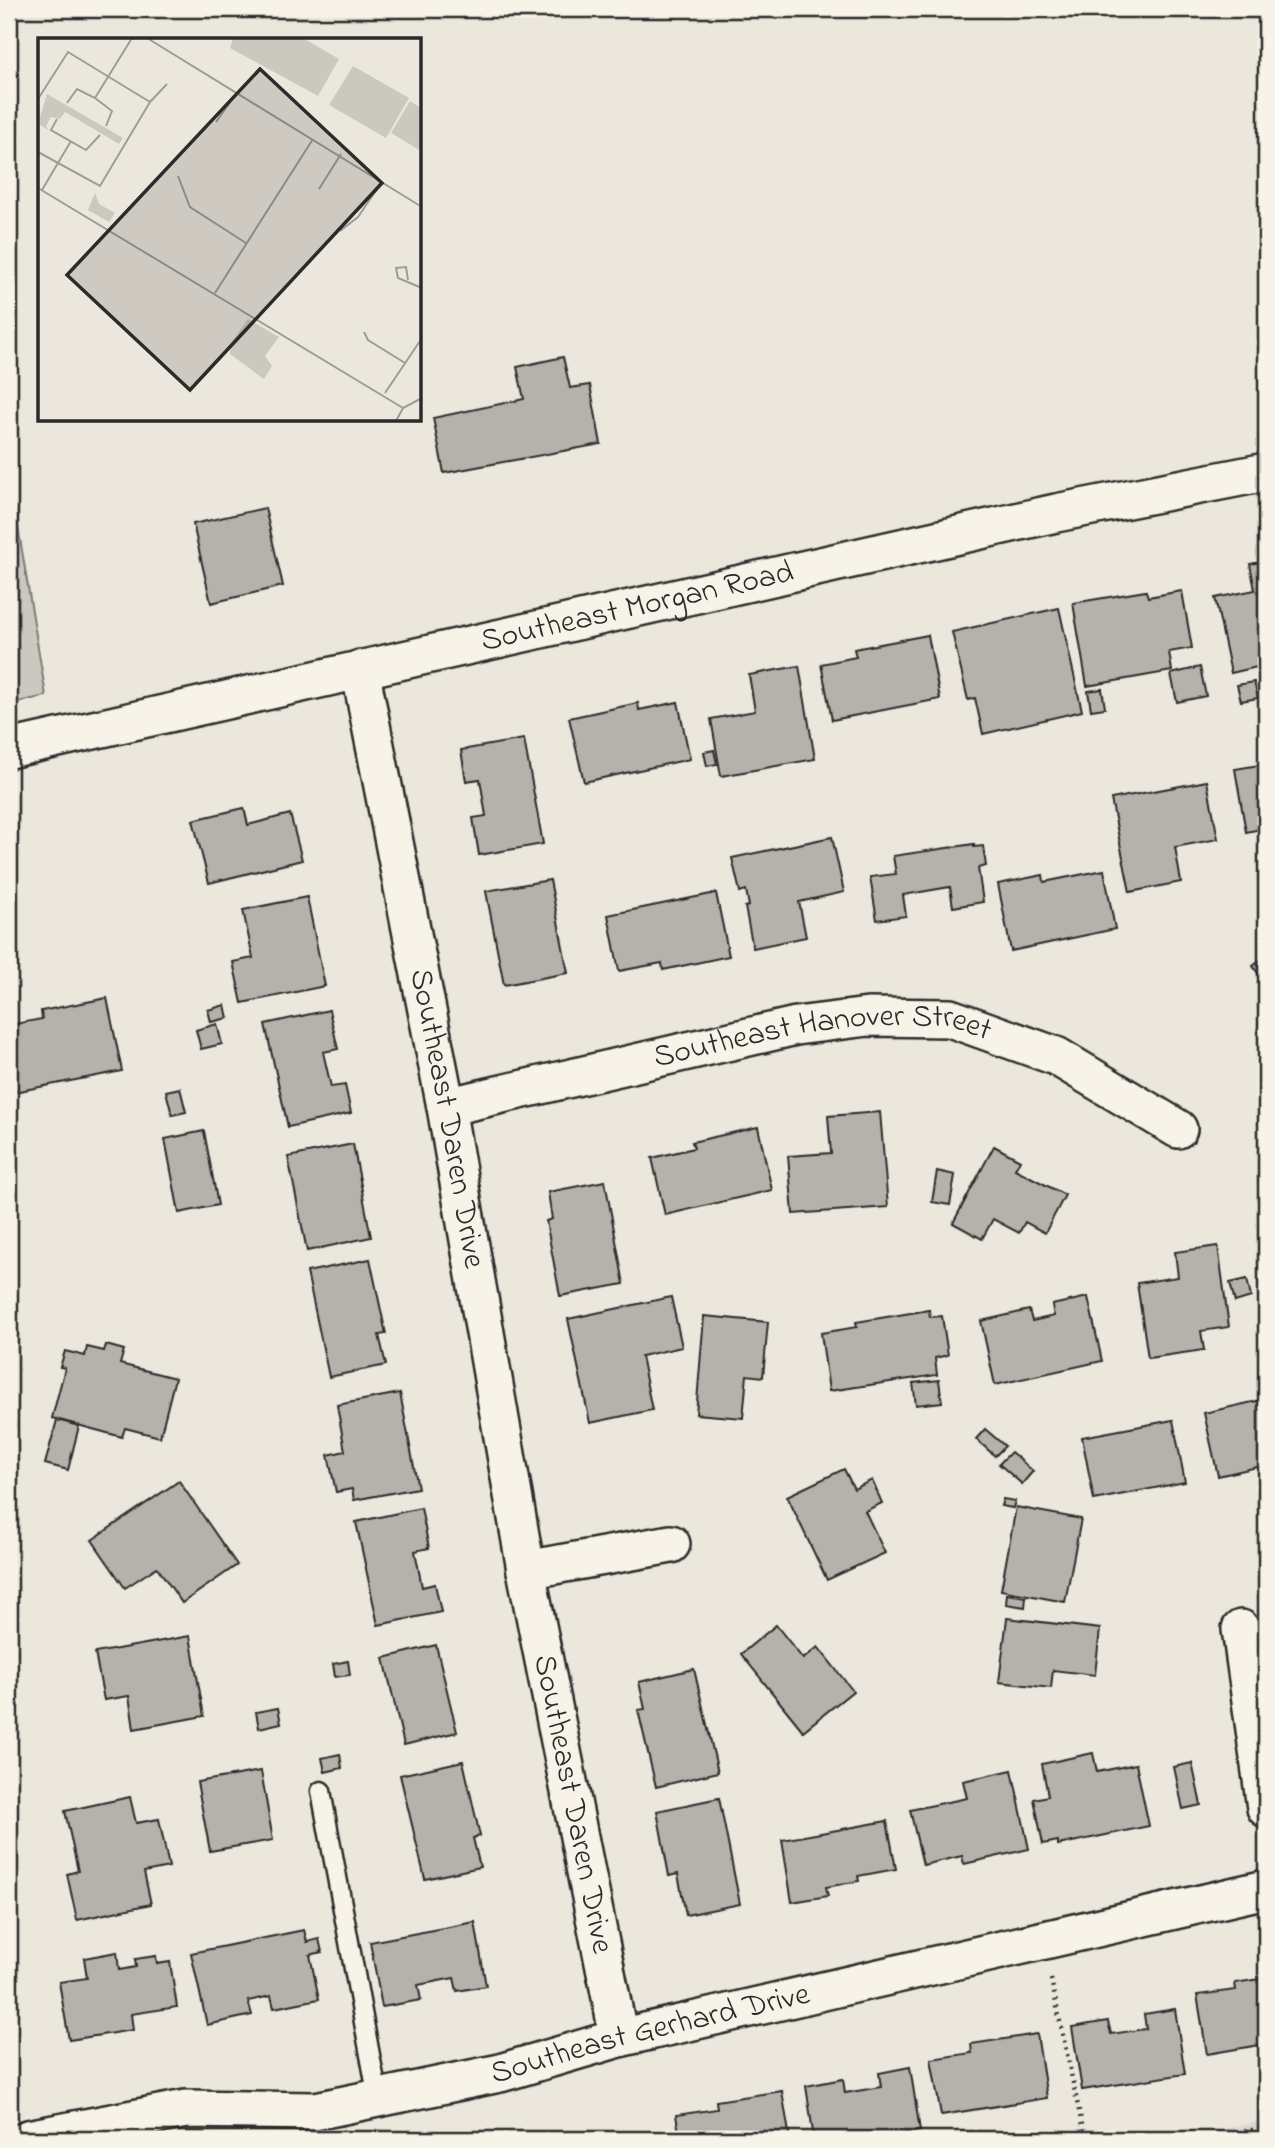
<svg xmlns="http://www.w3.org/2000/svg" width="1275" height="2148" font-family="'Indie Flower',sans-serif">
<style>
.built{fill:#dbd7ce}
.green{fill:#cbc8bf;stroke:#7b7a75;stroke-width:2}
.building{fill:#b5b2ab;stroke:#2b2b2b;stroke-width:2}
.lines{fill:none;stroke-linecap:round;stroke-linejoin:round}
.lane-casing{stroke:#2b2b2b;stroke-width:23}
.street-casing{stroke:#2b2b2b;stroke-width:42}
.path{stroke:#2b2b2b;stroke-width:4.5;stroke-dasharray:2 5;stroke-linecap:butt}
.lane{stroke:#f7f3e8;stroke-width:18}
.street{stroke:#f7f3e8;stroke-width:37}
.labels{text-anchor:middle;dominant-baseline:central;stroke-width:5;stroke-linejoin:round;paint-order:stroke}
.street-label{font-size:32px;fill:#2b2b2b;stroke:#f7f3e8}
.inset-road{fill:none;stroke:#9e9c96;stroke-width:2}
.view{fill:#2b2b2b;fill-opacity:0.15;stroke:#2b2b2b;stroke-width:3.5}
.inset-edge{fill:none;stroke:#2b2b2b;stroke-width:3.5}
</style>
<rect width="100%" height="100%" fill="#ebe7dd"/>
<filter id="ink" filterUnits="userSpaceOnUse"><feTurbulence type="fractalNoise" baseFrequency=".0143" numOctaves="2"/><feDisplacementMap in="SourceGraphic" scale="14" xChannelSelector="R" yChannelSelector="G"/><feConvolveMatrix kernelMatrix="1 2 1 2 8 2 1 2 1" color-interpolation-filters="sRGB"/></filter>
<g filter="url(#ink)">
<!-- built -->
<polygon class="built" points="1266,2120 1266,2139 1179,2139 1219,2130"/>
<!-- green -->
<polygon class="green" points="9,472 46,696 9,704"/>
<!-- building -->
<g class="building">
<polygon points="563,357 570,388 590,385 601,444 444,473 433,418 524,399 517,367"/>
<polygon points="265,508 283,586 211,603 193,524"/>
<polygon points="1266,561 1266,665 1231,673 1215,598 1255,590 1250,564"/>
<polygon points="1146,591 1148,597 1182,591 1192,648 1169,652 1172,671 1087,686 1073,603"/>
<polygon points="1059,608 1082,711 983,734 975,698 968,700 952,632"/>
<polygon points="928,635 940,699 832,720 821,664 856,657 854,649"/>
<polygon points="799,666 815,759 721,776 711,719 755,711 749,675"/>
<polygon points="1200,667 1206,696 1177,702 1171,674"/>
<polygon points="1254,682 1258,698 1241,701 1237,685"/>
<polygon points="1102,689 1105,708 1091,710 1088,691"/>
<polygon points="678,702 690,759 584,782 569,718 638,703 639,710"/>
<polygon points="524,739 543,844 479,855 473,818 486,816 480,779 466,781 461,750"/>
<polygon points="714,750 717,764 707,766 704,752"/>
<polygon points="1266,764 1266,828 1246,832 1235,769"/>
<polygon points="1207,781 1218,839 1175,847 1181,882 1130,892 1111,799"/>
<polygon points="244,808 248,825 290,814 302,860 209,883 193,820"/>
<polygon points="832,837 844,892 799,902 806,937 753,948 745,907 749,906 746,890 740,892 732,858"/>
<polygon points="974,844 974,847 983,846 986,866 978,868 983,902 953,907 950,887 903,895 906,916 877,920 870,877 896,874 893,856"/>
<polygon points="1104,870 1115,929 1011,951 998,884 1043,875 1044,882"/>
<polygon points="550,880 568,973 504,985 486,891"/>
<polygon points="716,893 729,956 663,970 662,963 619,971 608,915"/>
<polygon points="307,897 325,986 242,1003 233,962 253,958 243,910"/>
<polygon points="1266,956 1266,985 1253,966"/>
<polygon points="107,998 122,1071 9,1093 9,1025 42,1019 41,1011"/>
<polygon points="225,1005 228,1018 211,1022 208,1010"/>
<polygon points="329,1010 338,1049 323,1052 331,1087 345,1085 351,1113 288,1127 265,1024"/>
<polygon points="1266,1019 1266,1034 1259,1024"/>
<polygon points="217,1024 222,1044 201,1049 196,1030"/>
<polygon points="180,1088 186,1112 172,1115 166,1091"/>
<polygon points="880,1112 888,1207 793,1214 788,1156 831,1153 828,1116"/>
<polygon points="758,1127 772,1190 665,1215 652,1158 694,1148 692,1142"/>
<polygon points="204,1131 218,1205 179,1213 165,1139"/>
<polygon points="353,1144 371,1237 307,1251 288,1157"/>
<polygon points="994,1146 1020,1160 1015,1169 1065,1195 1045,1233 1025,1222 1019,1233 993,1219 982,1239 953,1223"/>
<polygon points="937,1171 955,1175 950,1205 932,1202"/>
<polygon points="605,1181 624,1284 560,1296 546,1221 552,1219 548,1192"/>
<polygon points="1218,1246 1229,1327 1201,1331 1204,1350 1148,1358 1137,1283 1178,1277 1175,1252"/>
<polygon points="370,1259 386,1334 379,1335 386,1365 329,1377 307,1272"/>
<polygon points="1247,1279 1251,1297 1235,1302 1230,1283"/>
<polygon points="671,1297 682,1347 641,1356 652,1410 590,1423 568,1319"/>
<polygon points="1088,1297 1102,1361 995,1385 981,1321 1029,1310 1032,1321 1054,1316 1052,1305"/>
<polygon points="929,1310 930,1317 942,1316 948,1355 935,1358 937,1375 829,1391 821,1333 857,1327 856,1322"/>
<polygon points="704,1316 768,1322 763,1377 747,1375 743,1418 696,1414"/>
<polygon points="106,1345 124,1350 120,1364 175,1378 160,1437 125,1428 122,1437 52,1418 65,1368 60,1367 65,1351 85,1356 87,1347 104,1351"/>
<polygon points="939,1380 942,1402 916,1405 913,1383"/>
<polygon points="400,1393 418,1488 354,1500 352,1489 336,1492 328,1455 345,1451 337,1405"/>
<polygon points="1266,1399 1266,1465 1218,1476 1204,1413"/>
<polygon points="57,1420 79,1426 68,1470 45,1464"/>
<polygon points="1173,1420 1185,1482 1094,1500 1082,1437"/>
<polygon points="985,1429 1005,1446 995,1456 976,1439"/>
<polygon points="1011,1452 1033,1471 1022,1484 999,1464"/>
<polygon points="844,1469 854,1489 872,1480 882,1503 865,1511 885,1553 827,1580 787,1496"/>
<polygon points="179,1481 237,1565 182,1603 157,1567 125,1588 92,1540"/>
<polygon points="1003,1499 1015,1501 1013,1508 1001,1506"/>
<polygon points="1016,1507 1081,1519 1065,1602 1001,1590"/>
<polygon points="421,1508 429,1548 415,1551 422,1587 435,1584 441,1612 378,1625 356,1522"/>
<polygon points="1007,1594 1026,1597 1025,1607 1006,1604"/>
<polygon points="1007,1618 1100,1629 1095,1675 1053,1670 1051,1688 999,1682"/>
<polygon points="776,1625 803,1659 818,1647 853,1691 803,1731 741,1654"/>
<polygon points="190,1636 204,1716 134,1729 129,1696 104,1700 95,1653"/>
<polygon points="436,1645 457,1732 404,1745 384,1658"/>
<polygon points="348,1661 350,1675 335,1677 333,1664"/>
<polygon points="694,1669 718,1772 656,1787 638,1710 645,1709 639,1682"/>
<polygon points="278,1708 281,1723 259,1728 256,1712"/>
<polygon points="1093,1753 1097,1772 1136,1764 1149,1826 1058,1845 1058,1841 1043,1844 1034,1799 1048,1796 1042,1764"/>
<polygon points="340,1754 342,1768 325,1772 322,1758"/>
<polygon points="463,1761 480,1836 473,1838 480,1867 425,1879 400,1775"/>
<polygon points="1192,1763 1201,1805 1183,1809 1174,1767"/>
<polygon points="1012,1770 1029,1849 964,1864 962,1856 923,1865 910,1810 967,1798 963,1781"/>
<polygon points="261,1771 273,1840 210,1851 197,1782"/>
<polygon points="130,1797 136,1823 159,1819 169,1867 144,1872 151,1904 77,1920 67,1874 78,1871 65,1811"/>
<polygon points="719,1798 740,1904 686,1915 678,1874 669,1876 657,1811"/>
<polygon points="887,1821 896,1869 858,1876 859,1881 826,1887 828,1896 792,1902 782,1840"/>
<polygon points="475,1922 486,1986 457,1991 454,1978 418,1985 421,2000 382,2007 370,1942"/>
<polygon points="304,1930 307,1942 319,1939 322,1952 310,1955 319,1999 274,2008 271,1996 248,2001 252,2015 207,2025 191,1953"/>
<polygon points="117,1952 119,1970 136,1967 135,1959 156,1956 157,1964 170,1962 177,2007 131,2014 133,2030 69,2040 59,1982 87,1978 84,1958"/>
<polygon points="1266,1978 1266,2044 1207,2054 1197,1995 1236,1990 1235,1983"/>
<polygon points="1175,2009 1185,2074 1082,2090 1072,2027 1108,2021 1111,2034 1146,2029 1144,2014"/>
<polygon points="1037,2034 1047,2098 941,2115 931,2059 972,2053 971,2044"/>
<polygon points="910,2067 920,2131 872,2139 814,2139 806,2086 843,2079 845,2093 881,2087 879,2073"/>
<polygon points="782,2091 790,2139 680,2139 676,2115 717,2109 716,2101"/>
</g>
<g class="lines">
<!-- lane casing -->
<g class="lane-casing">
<polyline id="lane" points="321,1791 378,2098"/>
</g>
<!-- street casing -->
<g class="street-casing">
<g id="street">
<path id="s1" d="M360,669l86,438 80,463 93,468"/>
<path id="s2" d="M9,749l1047,-236 210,-41"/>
<path id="s3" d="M446,1107l350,-81 72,-9 82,1 106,38 122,73"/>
<polyline points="526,1570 671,1544"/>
<polyline points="1241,1629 1266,1808"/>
<path id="s4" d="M28,2139l158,-30 129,2 185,-38 119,-35 647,-149"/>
</g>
</g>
<!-- path -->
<g class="path">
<polyline points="1051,1979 1085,2139"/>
<polyline points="1210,2139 1266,2127"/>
</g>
<!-- lane -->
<use href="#lane" class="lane"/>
<!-- street -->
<use href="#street" class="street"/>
</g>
</g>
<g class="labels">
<!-- street labels -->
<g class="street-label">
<text stroke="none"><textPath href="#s2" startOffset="644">Southeast Morgan Road</textPath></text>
<text stroke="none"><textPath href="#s3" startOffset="385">Southeast Hanover Street</textPath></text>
<text stroke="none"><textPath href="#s1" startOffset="458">Southeast Daren Drive</textPath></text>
<text stroke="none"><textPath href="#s1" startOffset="1155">Southeast Daren Drive</textPath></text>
<text stroke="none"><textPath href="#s4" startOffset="634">Southeast Gerhard Drive</textPath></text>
</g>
</g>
<!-- overview -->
<g transform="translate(38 38)">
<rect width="383" height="383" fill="#ebe7dd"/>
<path d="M195,0h70l36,21 -21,37 -88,-48zM315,28l56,32 -23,40 -57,-33zM9,56l76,44 -4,6 -54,-32 -5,7 -9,-2 -5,9 3,4 -11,-6zM372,63l11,7v43l-30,-18zM57,155l4,11 16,9 -6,9 -21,-12zM210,281l31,18 -14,19 7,10 -8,13 -34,-25 1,-11z" fill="#cbc8bf"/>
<path class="inset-road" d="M109,0l275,169M57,60l37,-60M0,61l30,-47 82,50M112,64l17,-18M29,65l10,-14 18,9 17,13 -6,15M19,81l-6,11 35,20 14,-15M178,84l20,-28M0,114l62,34 50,-84M140,138l12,31 56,36M0,150l365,220M281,151l22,-35M4,152l29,-49M302,193l18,-14 23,-34M370,242l-2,-13 -10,1 2,10 24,10M177,255l98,-154M326,294l4,8 37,23M347,355l37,-55M358,383l7,-13 19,-10"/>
<path class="view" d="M222,31l122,114 -192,207 -123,-115z"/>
<rect width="383" height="383" class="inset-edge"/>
</g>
<!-- margin -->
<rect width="1275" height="2148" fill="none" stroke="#f7f3e8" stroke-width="35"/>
<rect x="18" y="18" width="1240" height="2113" fill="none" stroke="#2b2b2b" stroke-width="2.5" filter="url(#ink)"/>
</svg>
